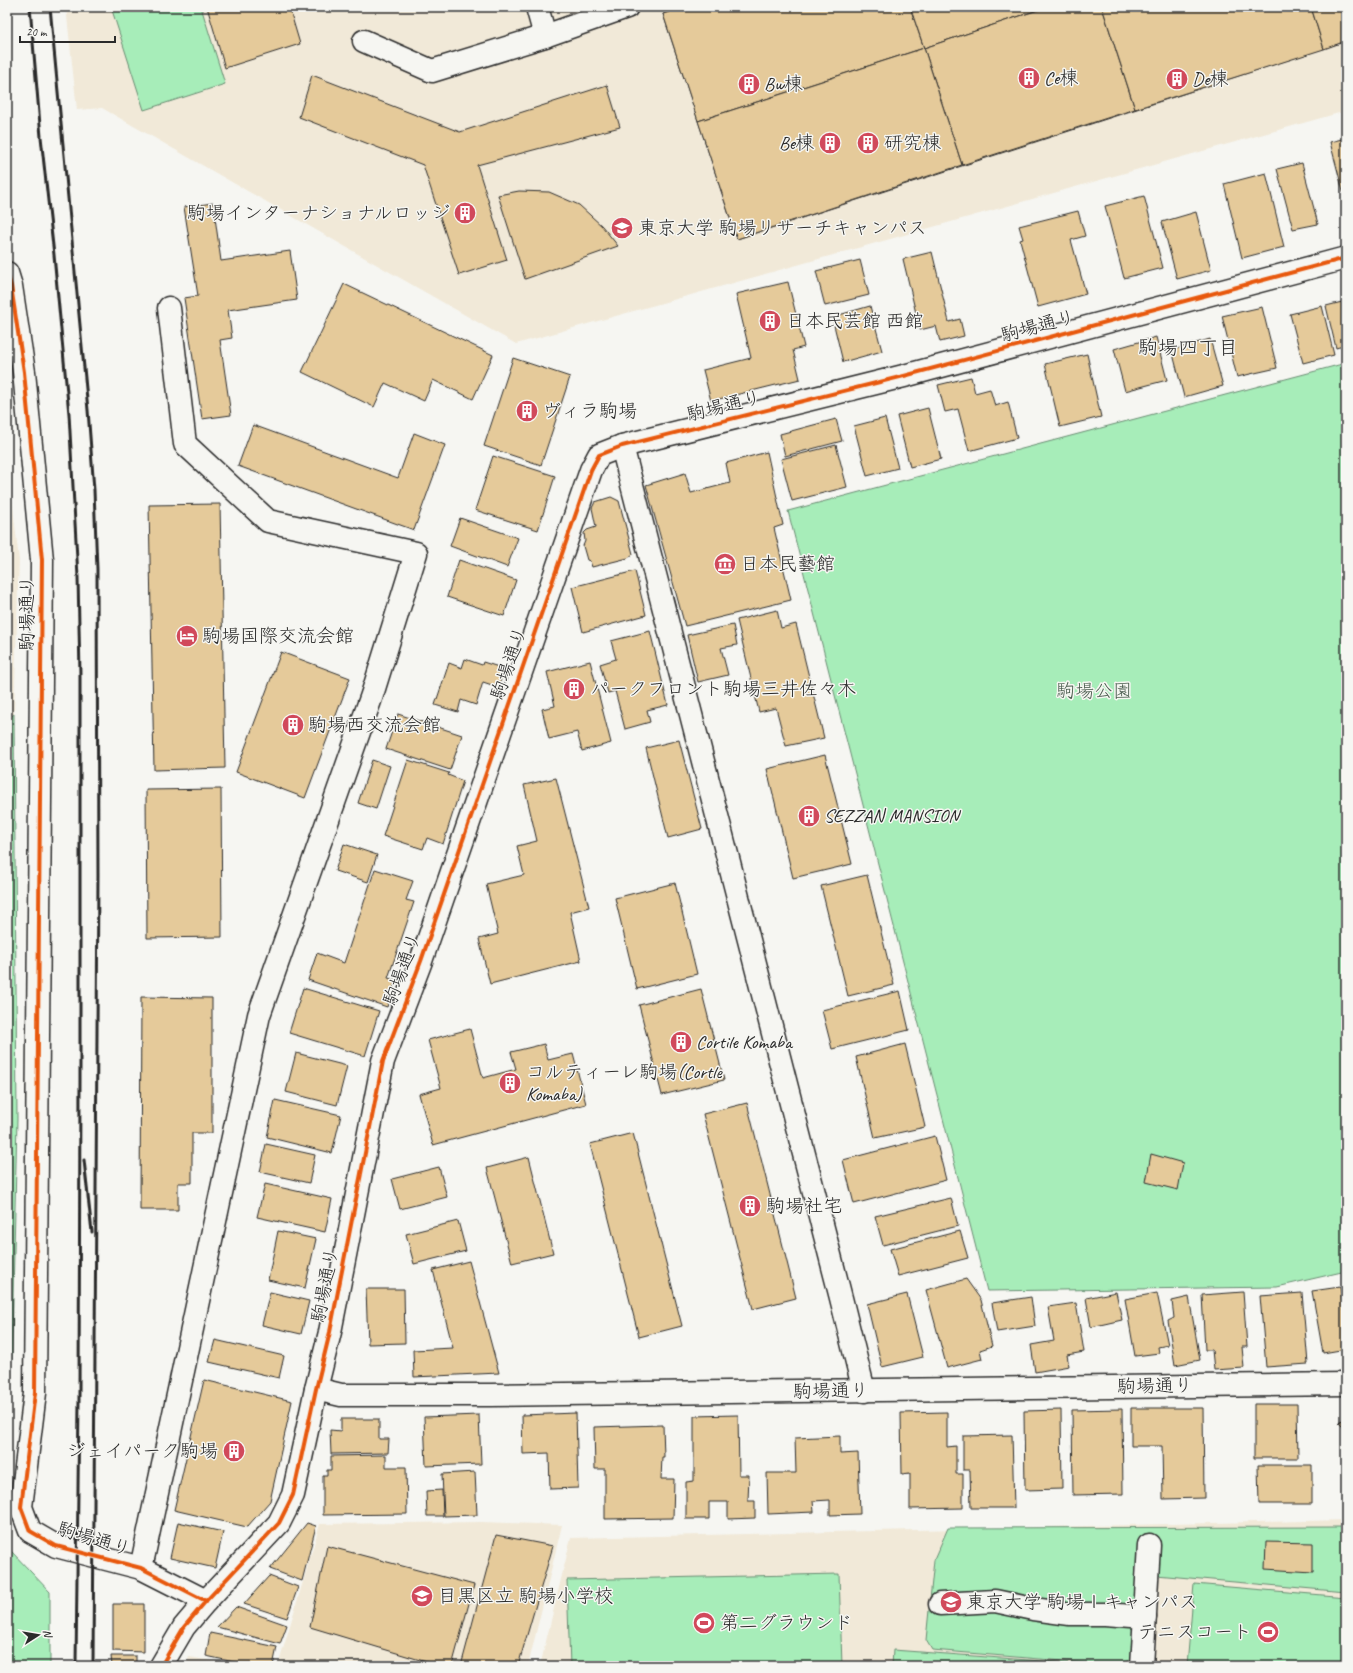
<svg xmlns="http://www.w3.org/2000/svg" width="1353" height="1673" font-family="Caveat,'Klee One',sans-serif">
<style>
.built{fill:#f1e9d8}
.green{fill:#a7edb9;stroke:#698c72}
.building{fill:#e5ca9a;stroke:#2b2b2b}
.lines{fill:none;stroke-linecap:round;stroke-linejoin:round}
.minor-casing{stroke:#2b2b2b;stroke-width:25}
.minor{stroke:#f6f6f2;stroke-width:22}
.rail{stroke:#2b2b2b;stroke-width:3}
.cycleway-casing{stroke:#f6f6f2;stroke-width:6}
.cycleway{stroke:#e8590c;stroke-width:4}
.labels{text-anchor:middle;dominant-baseline:central;stroke-width:3;stroke-linejoin:round;paint-order:stroke}
.poi-label{font-size:19px;fill:#2b2b2b;stroke:#f6f6f2;text-anchor:start}
.street-label{font-size:19px;fill:#2b2b2b;stroke:#f6f6f2}
.park-label{font-size:19px;fill:#4a5c4e;stroke:#f6f6f2}
.neighbourhood-label{font-size:20px;fill:#2b2b2b;stroke:#f6f6f2}
</style>
<rect width="100%" height="100%" fill="#f6f6f2"/>
<filter id="ink" filterUnits="userSpaceOnUse"><feTurbulence type="fractalNoise" baseFrequency=".025" numOctaves="2"/><feDisplacementMap in="SourceGraphic" scale="8" xChannelSelector="R" yChannelSelector="G"/><feConvolveMatrix kernelMatrix="1 2 1 2 8 2 1 2 1" color-interpolation-filters="sRGB"/></filter>
<g filter="url(#ink)">
<!-- built -->
<g class="built">
<polygon points="66,7 1346,7 1346,111 516,344 102,108 77,110"/>
<polygon points="7,455 19,560 14,714 7,720"/>
<polygon points="1346,1520 1346,1666 540,1666 571,1538"/>
<polygon points="482,1522 562,1525 528,1666 278,1666 320,1524"/>
<polygon points="189,1657 242,1666 186,1666"/>
</g>
<!-- green -->
<g class="green">
<polygon points="111,7 201,7 225,84 144,110"/>
<polygon points="1346,363 1346,1271 1277,1287 987,1291 788,511"/>
<polygon points="14,714 17,1119 11,1386 7,1402 7,720"/>
<polygon points="1346,1527 1346,1592 1145,1574 1136,1582 1131,1658 1123,1666 932,1650 926,1640 934,1560 948,1528"/>
<polygon points="7,1541 11,1551 50,1592 50,1666 7,1666"/>
<polygon points="839,1574 842,1666 570,1666 567,1580"/>
<polygon points="1194,1584 1346,1597 1346,1666 1187,1666"/>
<polygon points="893,1650 1068,1663 1068,1666 892,1666"/>
</g>
<!-- building -->
<g class="building">
<polygon points="207,7 289,7 300,44 225,68"/>
<polygon points="684,7 1346,7 1346,41 737,239 663,14"/>
<polygon points="684,7 910,7 924,48 698,121 663,14"/>
<polygon points="910,7 1047,7 924,48"/>
<polygon points="1047,7 1102,7 1135,109 962,165 924,48"/>
<polygon points="1102,7 1311,7 1324,49 1135,109"/>
<polygon points="1311,7 1346,7 1346,41 1324,49"/>
<polygon points="924,48 962,165 737,239 698,121"/>
<polygon points="312,75 460,132 607,85 620,127 477,165 507,260 459,275 423,165 299,117"/>
<polygon points="1346,138 1346,203 1330,142"/>
<polygon points="1302,163 1318,224 1293,229 1277,169"/>
<polygon points="1266,173 1284,247 1242,258 1224,184"/>
<polygon points="519,191 549,192 579,205 602,226 618,246 525,279 498,195"/>
<polygon points="1144,196 1163,268 1124,278 1105,206"/>
<polygon points="213,203 221,261 290,251 297,300 228,310 232,338 220,340 231,415 202,419 184,298 198,296 184,207"/>
<polygon points="1078,211 1085,236 1071,240 1086,294 1038,307 1020,240 1023,239 1019,226"/>
<polygon points="1196,212 1211,270 1177,279 1162,222"/>
<polygon points="932,252 949,322 960,319 964,336 940,342 936,326 920,330 903,259"/>
<polygon points="860,260 869,295 825,306 816,271"/>
<polygon points="788,282 804,347 793,350 800,379 711,401 703,370 751,358 736,294"/>
<polygon points="344,284 493,355 473,399 433,380 424,401 385,383 374,407 302,372"/>
<polygon points="1342,302 1346,318 1346,345 1336,348 1326,306"/>
<polygon points="870,306 882,351 843,362 832,317"/>
<polygon points="1322,306 1334,355 1303,363 1290,314"/>
<polygon points="1262,307 1277,368 1237,377 1222,316"/>
<polygon points="1156,337 1167,380 1125,391 1114,349"/>
<polygon points="1210,339 1223,386 1184,397 1172,350"/>
<polygon points="1087,354 1101,417 1060,427 1045,364"/>
<polygon points="513,358 570,377 541,465 484,446"/>
<polygon points="971,377 975,393 990,389 995,406 1008,402 1017,438 969,451 958,409 945,412 938,385"/>
<polygon points="928,408 941,459 910,467 897,416"/>
<polygon points="885,418 898,468 867,476 854,426"/>
<polygon points="836,419 842,441 785,456 780,434"/>
<polygon points="253,425 398,478 414,433 445,445 414,530 238,466"/>
<polygon points="836,445 847,487 792,501 781,459"/>
<polygon points="767,452 783,525 774,528 791,600 685,626 646,485 685,473 691,493 730,483 726,463"/>
<polygon points="493,456 555,476 538,530 475,510"/>
<polygon points="611,497 619,501 633,554 628,558 592,567 590,561 587,560 583,546 585,541 584,533 587,530 596,527 592,508 595,502"/>
<polygon points="220,504 225,768 154,770 149,505"/>
<polygon points="460,518 518,538 507,567 450,546"/>
<polygon points="459,560 516,580 504,616 447,597"/>
<polygon points="635,571 646,615 583,632 572,587"/>
<polygon points="777,610 781,628 796,624 824,738 786,746 776,708 759,712 737,620"/>
<polygon points="733,625 737,645 721,648 728,675 698,682 687,635"/>
<polygon points="650,631 668,705 647,710 650,722 625,729 615,691 608,693 600,664 616,659 611,641"/>
<polygon points="281,652 350,678 305,798 236,772"/>
<polygon points="465,659 482,665 483,662 505,669 498,687 483,682 476,705 461,700 458,712 435,705 449,663 462,668"/>
<polygon points="590,661 611,743 582,751 577,732 549,739 542,709 555,706 547,672"/>
<polygon points="398,714 462,735 450,770 386,749"/>
<polygon points="679,740 702,829 668,838 646,748"/>
<polygon points="825,755 852,864 793,878 767,769"/>
<polygon points="372,760 390,766 376,809 358,803"/>
<polygon points="408,760 449,773 448,775 463,781 443,844 427,838 423,849 383,836"/>
<polygon points="556,778 589,907 570,912 581,961 490,984 479,939 498,934 486,884 524,875 517,846 537,841 524,785"/>
<polygon points="221,789 222,937 147,938 146,790"/>
<polygon points="344,844 377,855 368,882 335,871"/>
<polygon points="375,869 413,881 406,900 414,902 388,978 396,980 387,1007 308,980 317,953 344,963"/>
<polygon points="867,875 894,985 848,996 821,886"/>
<polygon points="675,883 697,974 637,989 615,898"/>
<polygon points="303,988 379,1011 365,1056 289,1033"/>
<polygon points="701,989 724,1080 662,1095 639,1005"/>
<polygon points="900,991 909,1030 832,1049 822,1010"/>
<polygon points="141,997 212,998 212,1133 192,1133 192,1183 178,1183 178,1210 140,1210"/>
<polygon points="470,1029 483,1078 516,1069 511,1052 544,1044 548,1060 573,1054 586,1104 433,1145 419,1094 441,1088 428,1040"/>
<polygon points="905,1044 925,1127 875,1138 856,1057"/>
<polygon points="296,1053 347,1066 337,1105 286,1092"/>
<polygon points="275,1100 341,1115 332,1153 267,1137"/>
<polygon points="747,1103 796,1298 753,1309 703,1114"/>
<polygon points="633,1133 682,1326 639,1337 590,1144"/>
<polygon points="935,1136 946,1180 854,1204 843,1160"/>
<polygon points="266,1144 315,1155 309,1183 260,1172"/>
<polygon points="1151,1154 1183,1163 1178,1190 1146,1182"/>
<polygon points="529,1157 553,1253 512,1263 487,1168"/>
<polygon points="439,1167 447,1197 400,1209 392,1179"/>
<polygon points="265,1184 332,1199 325,1232 257,1217"/>
<polygon points="951,1198 958,1226 883,1245 875,1216"/>
<polygon points="458,1221 466,1251 414,1264 406,1234"/>
<polygon points="278,1231 316,1239 305,1288 268,1280"/>
<polygon points="960,1231 968,1258 898,1276 890,1249"/>
<polygon points="469,1261 499,1373 414,1377 413,1350 453,1348 433,1270"/>
<polygon points="966,1279 981,1300 992,1346 980,1350 982,1359 947,1368 926,1290"/>
<polygon points="1340,1287 1346,1320 1346,1349 1323,1353 1312,1291"/>
<polygon points="366,1289 404,1289 405,1343 368,1344"/>
<polygon points="270,1292 309,1301 301,1334 262,1325"/>
<polygon points="1116,1292 1122,1320 1091,1327 1086,1298"/>
<polygon points="1243,1292 1247,1347 1242,1347 1244,1368 1214,1370 1212,1350 1205,1350 1202,1295"/>
<polygon points="1157,1293 1168,1345 1158,1347 1159,1353 1135,1356 1125,1299"/>
<polygon points="1302,1293 1308,1364 1266,1367 1260,1296"/>
<polygon points="907,1294 923,1357 882,1367 867,1304"/>
<polygon points="1031,1297 1035,1326 997,1332 992,1303"/>
<polygon points="1189,1297 1200,1360 1175,1365 1168,1321 1174,1318 1172,1301"/>
<polygon points="1076,1303 1084,1352 1067,1355 1069,1366 1035,1372 1031,1345 1054,1341 1048,1307"/>
<polygon points="215,1340 284,1356 279,1378 209,1362"/>
<polygon points="204,1380 292,1401 270,1501 247,1527 174,1510"/>
<polygon points="1254,1404 1297,1404 1298,1458 1254,1458"/>
<polygon points="1131,1408 1203,1408 1204,1498 1163,1499 1162,1446 1131,1446"/>
<polygon points="1122,1409 1123,1494 1073,1495 1072,1410"/>
<polygon points="1061,1410 1062,1489 1025,1490 1024,1411"/>
<polygon points="947,1412 947,1447 956,1446 956,1474 963,1474 963,1508 910,1509 910,1473 902,1474 901,1413"/>
<polygon points="576,1413 578,1488 550,1489 549,1453 523,1454 522,1415"/>
<polygon points="479,1415 481,1464 426,1466 424,1417"/>
<polygon points="738,1415 739,1475 749,1475 748,1501 755,1501 755,1518 728,1519 728,1502 709,1502 709,1519 686,1519 686,1482 694,1481 694,1416"/>
<polygon points="1346,1416 1346,1430 1339,1423"/>
<polygon points="341,1419 379,1419 379,1439 389,1439 388,1453 331,1454 330,1430 341,1431"/>
<polygon points="663,1425 664,1457 662,1457 661,1479 674,1479 673,1518 605,1519 605,1469 595,1469 594,1427"/>
<polygon points="1012,1435 1014,1508 971,1508 970,1470 963,1470 963,1436"/>
<polygon points="840,1436 840,1454 858,1453 860,1514 830,1515 830,1500 813,1501 814,1512 768,1514 767,1473 796,1473 795,1438"/>
<polygon points="386,1455 386,1467 406,1467 407,1514 323,1515 323,1475 327,1475 327,1470 331,1470 331,1456"/>
<polygon points="1258,1465 1312,1465 1312,1504 1259,1504"/>
<polygon points="475,1472 477,1515 444,1516 442,1474"/>
<polygon points="442,1490 443,1516 427,1516 426,1491"/>
<polygon points="178,1522 223,1532 215,1568 170,1558"/>
<polygon points="307,1523 316,1526 302,1581 270,1569"/>
<polygon points="496,1535 553,1546 518,1666 461,1666"/>
<polygon points="1266,1542 1313,1543 1313,1572 1265,1569"/>
<polygon points="327,1546 474,1585 452,1666 440,1666 310,1627"/>
<polygon points="269,1576 298,1587 287,1618 244,1604"/>
<polygon points="113,1604 144,1604 144,1652 113,1651"/>
<polygon points="236,1607 287,1625 280,1644 217,1627"/>
<polygon points="210,1633 277,1647 273,1666 253,1666 206,1656"/>
<polygon points="111,1656 136,1656 136,1666 112,1666"/>
</g>
<g class="lines">
<!-- minor casing -->
<g class="minor-casing">
<g id="minor">
<polyline points="537,7 545,36"/>
<polyline points="364,41 432,71 545,36 627,7"/>
<polyline points="7,273 11,286 24,372 42,560 35,1393 21,1507 30,1531 56,1546 141,1568 206,1601"/>
<polyline points="622,446 841,1298 864,1391"/>
<polyline points="316,1389 341,1395 490,1395 1346,1384"/>
<polyline points="141,1568 259,1015 372,695 416,553 268,521 185,444 169,308"/>
<polyline points="940,1604 995,1601 1033,1609 1070,1614 1105,1614 1145,1617"/>
<polyline points="161,1666 184,1627 206,1601 279,1523 293,1495 316,1389 330,1332 383,1061 421,961 591,470 599,455 622,446 904,376 1346,258"/>
<polyline points="1142,1666 1149,1545"/>
</g>
</g>
<!-- minor -->
<use href="#minor" class="minor"/>
<!-- rail -->
<g class="rail">
<polyline points="30,7 41,137 54,255 69,414 78,577 80,675 80,1077 79,1400 76,1666"/>
<polyline points="50,7 88,410 94,490 97,569 98,875 93,1666"/>
<polyline points="84,1160 92,1232"/>
</g>
<!-- cycleway casing -->
<g class="cycleway-casing">
<g id="cycleway">
<polyline points="7,273 11,286 24,372 42,560 35,1393 21,1507 30,1531 56,1546 141,1568 206,1601"/>
<polyline points="161,1666 184,1627 206,1601 279,1523 293,1495 316,1389 330,1332 383,1061 421,961 591,470 599,455 622,446 904,376 1346,258"/>
</g>
</g>
<!-- cycleway -->
<use href="#cycleway" class="cycleway"/>
</g>
</g>
<!-- icons -->
<defs>
<g id="building-disc" transform="scale(1.15)"><circle r="9.5" fill="#d1495b" stroke="#f6f6f2"/><path d="M-4-6H4V6H1V3H-1V6H-4ZM-2.5-4.3h1.7v1.8h-1.7ZM.8-4.3h1.7v1.8H.8ZM-2.5-1h1.7V.8h-1.7ZM.8-1h1.7V.8H.8Z" fill="#fff"/></g>
<g id="university-disc" transform="scale(1.15)"><circle r="9.5" fill="#d1495b" stroke="#f6f6f2"/><path d="M0-5L7-2L0 1L-7-2ZM-4 1L0 2.5L4 1V4Q0 6-4 4Z" fill="#fff"/></g>
<g id="museum-disc" transform="scale(1.15)"><circle r="9.5" fill="#d1495b" stroke="#f6f6f2"/><path d="M0-6L6-3V-2H-6V-3ZM-5-1h2V3h-2ZM-1-1h2V3h-2ZM3-1h2V3H3ZM-6 4H6V6H-6Z" fill="#fff"/></g>
<g id="hotel-disc" transform="scale(1.15)"><circle r="9.5" fill="#d1495b" stroke="#f6f6f2"/><path d="M-6-4.5h1.5V1H6V5H4.5V3h-9V5H-6ZM-4 0a1.8 1.8 0 1 1 3.6 0ZM.5 0V-2.5h3Q6-2.5 6 0Z" fill="#fff"/></g>
<g id="school-disc" transform="scale(1.15)"><circle r="9.5" fill="#d1495b" stroke="#f6f6f2"/><path d="M0-5L7-2L0 1L-7-2ZM-4 1L0 2.5L4 1V4Q0 6-4 4Z" fill="#fff"/></g>
<g id="stadium-disc" transform="scale(1.15)"><circle r="9.5" fill="#d1495b" stroke="#f6f6f2"/><path d="M0-5a6.5 5 0 1 0 0 10a6.5 5 0 1 0 0-10ZM-3.5-1.8h7v3.6h-7Z" fill="#fff"/></g>
</defs>
<g fill-rule="evenodd">
<use href="#building-disc" x="1029" y="78"/>
<use href="#building-disc" x="1177" y="79"/>
<use href="#building-disc" x="749" y="84"/>
<use href="#building-disc" x="830" y="143"/>
<use href="#building-disc" x="868" y="143"/>
<use href="#building-disc" x="465" y="213"/>
<use href="#university-disc" x="622" y="228"/>
<use href="#building-disc" x="770" y="321"/>
<use href="#building-disc" x="527" y="411"/>
<use href="#museum-disc" x="725" y="564"/>
<use href="#hotel-disc" x="187" y="636"/>
<use href="#building-disc" x="574" y="689"/>
<use href="#building-disc" x="293" y="725"/>
<use href="#building-disc" x="809" y="816"/>
<use href="#building-disc" x="681" y="1042"/>
<use href="#building-disc" x="510" y="1083"/>
<use href="#building-disc" x="750" y="1206"/>
<use href="#building-disc" x="234" y="1451"/>
<use href="#school-disc" x="422" y="1596"/>
<use href="#university-disc" x="951" y="1602"/>
<use href="#stadium-disc" x="704" y="1623"/>
<use href="#stadium-disc" x="1268" y="1632"/>
</g>
<g class="labels">
<!-- poi labels -->
<g class="poi-label">
<text x="1044" y="78">Ce棟</text>
<text x="1192" y="79">De棟</text>
<text x="764" y="84">Bw棟</text>
<text x="814" y="143" text-anchor="end">Be棟</text>
<text x="884" y="143">研究棟</text>
<text x="450" y="213" text-anchor="end">駒場インターナショナルロッジ</text>
<text x="638" y="228">東京大学 駒場リサーチキャンパス</text>
<text x="786" y="321">日本民芸館 西館</text>
<text x="542" y="411">ヴィラ駒場</text>
<text x="740" y="564">日本民藝館</text>
<text x="202" y="636">駒場国際交流会館</text>
<text x="590" y="689">パークフロント駒場三井佐々木</text>
<text x="308" y="725">駒場西交流会館</text>
<text x="824" y="816">SEZZAN MANSION</text>
<text x="696" y="1042">Cortile Komaba</text>
<text x="526" y="1072">コルティーレ駒場(Cortle<tspan x="526" dy="22">Komaba)</tspan></text>
<text x="766" y="1206">駒場社宅</text>
<text x="218" y="1451" text-anchor="end">ジェイパーク駒場</text>
<text x="438" y="1596">目黒区立 駒場小学校</text>
<text x="966" y="1602">東京大学 駒場Ⅰキャンパス</text>
<text x="720" y="1623">第二グラウンド</text>
<text x="1252" y="1632" text-anchor="end">テニスコート</text>
</g>
<!-- street labels -->
<g class="street-label">
<text transform="translate(1038 326) rotate(-15)">駒場通り</text>
<text transform="translate(724 406) rotate(-14)">駒場通り</text>
<text transform="translate(27 613) rotate(-90)">駒場通り</text>
<text transform="translate(509 663) rotate(-71)">駒場通り</text>
<text transform="translate(402 969) rotate(-70)">駒場通り</text>
<text transform="translate(325 1285) rotate(-79)">駒場通り</text>
<text transform="translate(1155 1386) rotate(-1)">駒場通り</text>
<text transform="translate(831 1391) rotate(-1)">駒場通り</text>
<text transform="translate(94 1539) rotate(17)">駒場通り</text>
</g>
<!-- park labels -->
<g class="park-label">
<text x="1094" y="691">駒場公園</text>
</g>
<!-- neighbourhood labels -->
<g class="neighbourhood-label">
<text x="1188" y="347">駒場四丁目</text>
</g>
</g>
<!-- margin -->
<rect width="1353" height="1673" fill="none" stroke="#f6f6f2" stroke-width="24"/>
<rect x="12" y="12" width="1329" height="1649" fill="none" stroke="#2b2b2b" stroke-width="1.5" filter="url(#ink)"/>
<!-- north arrow -->
<g transform="translate(38 1635) rotate(78)" stroke="#f6f6f2" stroke-width="3" paint-order="stroke">
<path d="M0-3L7 15L0 10L-7 15Z" fill="#2b2b2b"/>
<text y="-6" font-size="11" font-weight="bold" text-anchor="middle" fill="#2b2b2b">N</text>
</g>
<!-- scale -->
<path d="M20 36v6h95v-6" fill="none" stroke="#2b2b2b" stroke-width="2"/>
<text x="26" y="36" font-size="12" fill="#2b2b2b" stroke="#f6f6f2" stroke-width="3" paint-order="stroke">20 m</text>
</svg>
